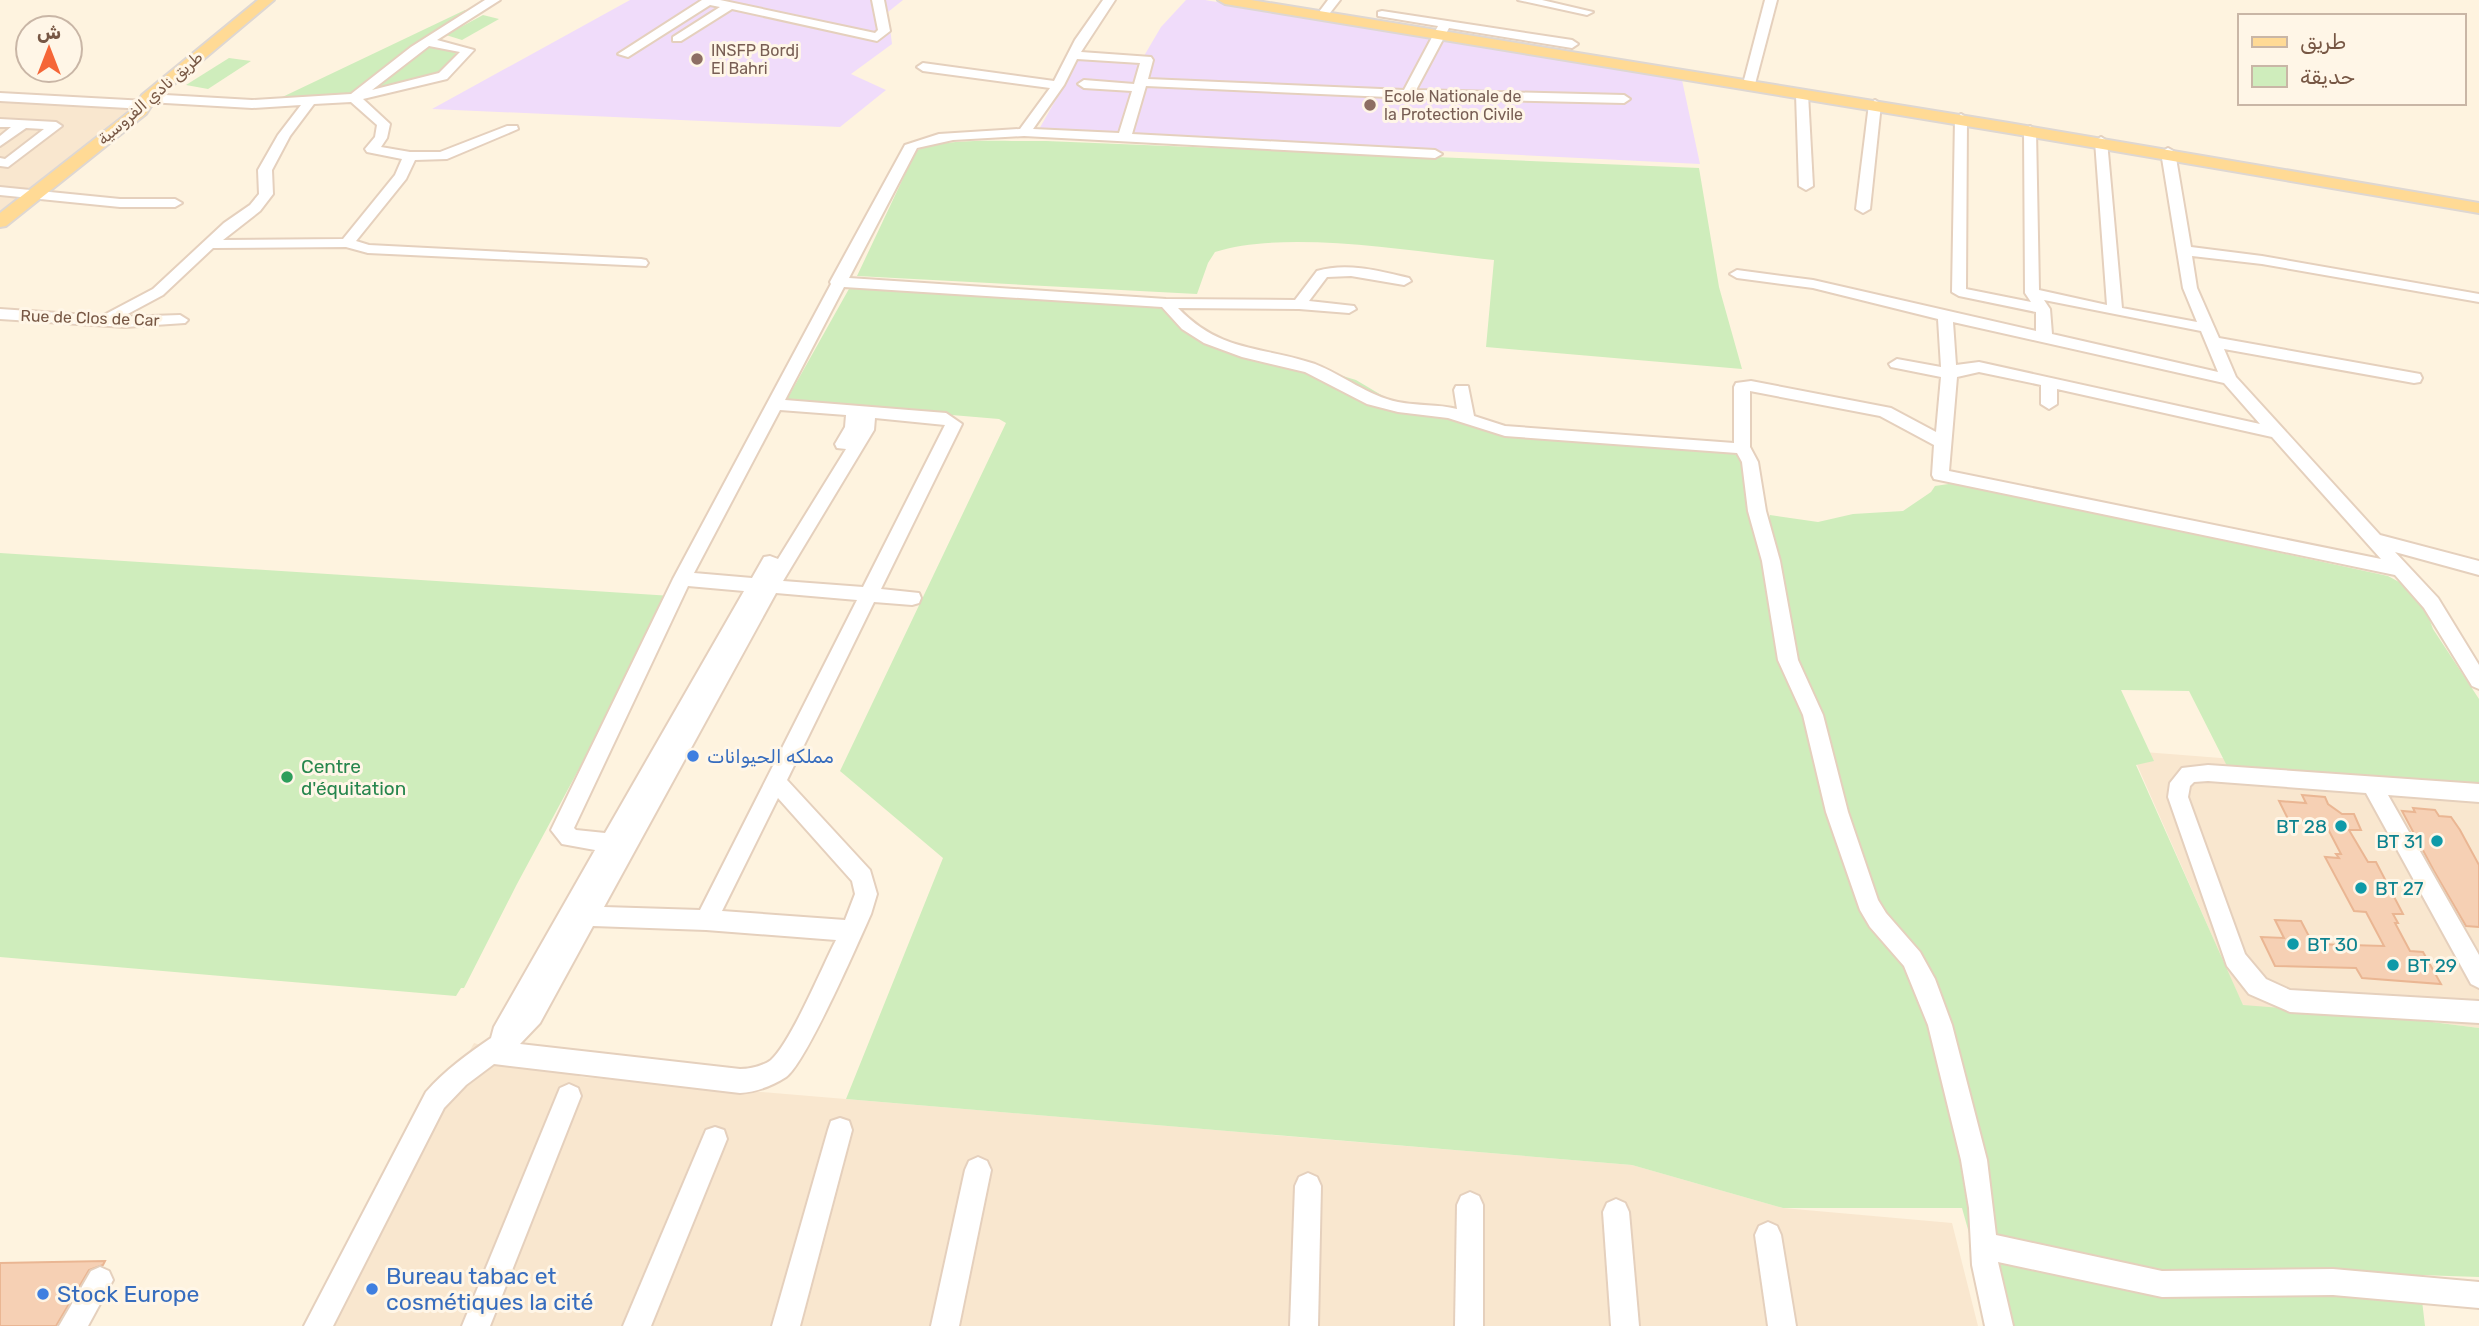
<svg xmlns="http://www.w3.org/2000/svg" width="2479" height="1326" font-family="Rubik,Cairo,sans-serif">
<style>
.residential{fill:#f9e7cf}
.education{fill:#f0dcfa}
.green{fill:#cfedbc}
.building{fill:#f6d0b4;stroke:#eab693;stroke-width:2}
.lines{fill:none;stroke-linecap:round;stroke-linejoin:round}
.minor-casing{stroke:#e5d0bd;stroke-width:4}
.major-casing{stroke:#ded7d2;stroke-width:4}
.minor{fill:#fff;fill-rule:evenodd}
.major{fill:#ffda95;fill-rule:evenodd}
.education-dot{fill:#8d6e63;stroke:#fff6e7;stroke-width:2.5}
.shop-dot{fill:#3f7fe0;stroke:#fff6e7;stroke-width:2.5}
.leisure-dot{fill:#2e9e5b;stroke:#fff6e7;stroke-width:2.5}
.culture-dot{fill:#0f9aa8;stroke:#fff6e7;stroke-width:2.5}
.labels{text-anchor:middle;dominant-baseline:central;stroke-width:6;stroke-linejoin:round;paint-order:stroke}
.far-education-label{font-size:16px;fill:#785e54;stroke:#fff6e7;text-anchor:start}
.far-street-label{font-size:16px;fill:#775744;stroke:#fff6e7}
.shop-label{font-size:19px;fill:#366cbe;stroke:#fff6e7;text-anchor:start}
.leisure-label{font-size:19px;fill:#27864d;stroke:#fff6e7;text-anchor:start}
.culture-label{font-size:19px;fill:#0d838f;stroke:#fff6e7;text-anchor:start}
.near-shop-label{font-size:23px;fill:#366cbe;stroke:#fff6e7;text-anchor:start}
</style>
<rect width="100%" height="100%" fill="#fef3df"/>
<!-- residential -->
<g class="residential">
<polygon points="0,100 132,107 0,211"/>
<polygon points="2131,751 2479,778 2479,1028 2393,1017 2243,1006"/>
<polygon points="474,1043 582,1077 1632,1165 1783,1208 1952,1223 1978,1326 319,1326"/>
</g>
<!-- education -->
<g class="education">
<polygon points="630,0 903,0 888,12 892,44 851,74 886,90 840,127 432,109"/>
<polygon points="1186,0 1205,0 1682,80 1700,164 1038,131 1080,57 1141,61 1161,27"/>
</g>
<!-- green -->
<g class="green">
<polygon points="465,10 468,10 466,13 388,64 355,91 346,95 315,95 305,99 274,101"/>
<polygon points="483,15 499,19 462,40 446,35"/>
<polygon points="428,45 457,52 440,74 368,93"/>
<polygon points="229,58 251,61 208,89 186,85"/>
<path d="M1046,141l653,27 20,119 23,82 -256,-22 8,-87c-79,-8 -206,-31 -279,-8l-7,11 -11,31 -340,-18 59,-125c25,-15 98,-9 130,-10z"/>
<polygon points="850,287 1163,306 1185,329 1356,380 1388,399 1409,403 1473,424 1731,452 1746,460 1761,551 1770,515 1818,522 1853,514 1903,511 1931,492 1935,486 1955,483 2388,576 2414,590 2425,607 2433,629 2479,699 2479,783 2227,766 2189,691 2121,690 2154,761 2136,765 2243,1005 2393,1017 2479,1028 2479,1277 2419,1275 2425,1326 1995,1326 1962,1208 1783,1208 1632,1165 846,1099 943,858 840,771 1006,423 999,419 786,401"/>
<polygon points="0,553 672,596 517,884 464,988 461,988 456,996 0,957"/>
</g>
<!-- building -->
<g class="building">
<polygon points="2302,795 2325,797 2328,804 2342,814 2354,814 2361,830 2349,830 2368,862 2376,862 2403,914 2393,914 2398,923 2395,923 2410,951 2423,952 2441,984 2362,978 2356,968 2275,966 2261,937 2284,938 2275,920 2301,921 2313,944 2384,946 2366,912 2354,911 2325,857 2339,858 2336,854 2341,854 2328,829 2317,822 2289,821 2279,801 2306,803"/>
<polygon points="2413,808 2435,810 2439,816 2451,817 2460,830 2479,865 2479,927 2466,926 2434,871 2402,811 2415,812"/>
<polygon points="105,1261 103,1265 89,1270 56,1326 0,1326 0,1263"/>
</g>
<g class="lines">
<!-- minor casing -->
<g class="minor-casing">
<g id="minor">
<path d="M485,0h15l-63,40 37,10 -27,29 -84,20 27,25 -3,14 -6,9 29,5h30l67,-26h10l1,3 -71,30 -32,1 -9,19 -50,62 13,4 272,14 5,1 2,3 -2,3 -278,-13 -22,-6 -133,1 -50,47 -41,22 58,-2 8,5 -3,3 -60,4 -125,-8v-10l102,7 51,-27 71,-66 26,-18 9,-11 -1,-24 20,-35 23,-30 -49,3 -104,-6 4,3 -6,4 -146,-8v-8l146,8 -4,-3 6,-4 104,6 99,-6 60,-47zM429,46l31,6 -21,21 -67,17zM351,102l26,23 -2,12 -10,12 2,3 35,7 -7,16 -52,64 -120,1 37,-29 13,-17 -1,-24 18,-34 24,-32z"/>
<polygon points="702,0 720,0 875,33 878,30 872,0 884,0 890,31 877,41 732,9 681,41 673,41 673,37 720,7 710,5 628,57 618,54"/>
<path d="M1103,0h12l-34,52 70,5 2,3 -5,19 256,11 34,-64 -60,-10v-4l4,-1 190,29 6,4 -6,4 -123,-20 -33,62 208,5 6,4 -6,4 -214,-5 -264,-12 -14,48 303,16 7,4 -7,4 -411,-22 -71,4 -36,8 -68,130 317,21 129,1 22,-29c30,-9 63,0 92,7l2,3 -7,4 -53,-9 -24,1 -18,24 45,5 2,3 -7,4 -50,-4 -121,-1c43,45 84,38 137,56 28,11 53,32 83,38 19,4 40,2 59,7l-3,-19 2,-4h12l6,30 31,10 229,17v-56l2,-4 15,-2 140,27 45,24 5,-55 -50,-10 -2,-3 8,-5 44,8 -3,-48 -125,-31 -76,-10 -7,-4 7,-4 76,10 223,51v-19l-77,-16 -7,-4 3,-174 6,-4 6,4 -1,171 65,13 -6,-9 -1,-163 6,-4 6,4 3,160 68,15 -12,-164 6,-4 6,4 15,167 75,14 -14,-34 -22,-136 7,-4 7,4 16,95 71,9 217,38v8l-217,-38 -70,-8 5,32 22,50 201,36 2,4 -2,4 -6,1 -190,-34 12,28 144,158 99,26v14l-84,-23 43,46 41,67v24l-7,-3 -48,-78 -29,-33 -461,-96 -2,-4 2,-30 -54,-29 -130,-25v56l8,15 8,49 14,50 18,99 25,55 25,97 30,88 8,13 34,39 15,27 17,46 35,135 9,75 166,36 171,-2 146,13v26l-146,-13 -171,2 -164,-35 15,64h-28l-13,-61 -3,-57 -8,-48 -33,-135 -24,-59 -34,-39 -10,-17 -34,-98 -23,-97 -25,-55 -16,-99 -14,-50 -6,-49 -5,-9 -232,-17 -57,-18 -50,-6 -31,-8 -62,-32 -63,-15 -38,-14 -22,-14 -20,-22 -318,-20 -59,113 161,13 16,11 -81,165 38,4 2,5 -2,5 -7,2 -38,-3 -87,178 83,90 7,24 -6,20c-13,29 -65,149 -85,163 -14,9 -30,15 -46,16l-246,-29 -28,21 -22,23 -111,218h-29l122,-234c19,-22 43,-39 65,-54l3,-11 101,-177 -33,-6 -11,-14 122,-251 158,-295 -1,-2 75,-137 34,-11 81,-5 30,-41 -127,-17 -6,-4 6,-4 131,18 21,-41zM1077,59l63,4 -6,21 -50,-4 -6,4 6,4 48,3 -13,42 -86,-4 31,-44zM2044,300l157,31 17,41 -166,-38 -2,-25zM1953,322l271,61 36,41 -281,-62 -23,3zM1979,372l62,13v19l8,5 8,-5v-15l215,48 109,122 -432,-88 8,-94zM780,410l66,5 -1,12 -10,17 2,4 9,1 -68,110 -8,-3 -6,1 -12,21 -58,-5zM875,418l70,7 -82,162 -80,-6 91,-151zM688,586l56,5 -139,242 -29,-3 -2,-2zM776,593l81,7 -157,310 -96,-3zM778,798l74,83 3,13 -10,26 -123,-9zM593,926l113,4 130,10c-14,27 -45,102 -65,120 -8,6 -21,9 -31,9l-220,-25 20,-21z"/>
<polygon points="1328,0 1340,0 1326,18 1318,18 1316,16"/>
<polygon points="1518,0 1542,0 1593,12 1587,15"/>
<polygon points="1765,0 1777,0 1755,84 1749,88 1743,84"/>
<polygon points="1802,90 1808,94 1813,186 1806,190 1799,186 1796,94"/>
<polygon points="1875,100 1881,104 1870,209 1863,213 1856,209 1869,104"/>
<polygon points="0,119 56,122 62,126 8,167 0,166 0,158 5,159 44,129 26,128 0,146 0,136 11,127 0,127"/>
<polygon points="0,187 120,199 175,199 182,203 175,207 120,207 0,195"/>
<polygon points="2208,765 2479,784 2479,802 2388,795 2479,955 2479,988 2471,984 2366,793 2208,781 2194,782 2190,786 2188,797 2245,954 2266,979 2290,990 2479,1001 2479,1023 2290,1012 2249,994 2227,966 2168,797 2170,783 2182,768"/>
<polygon points="569,1084 578,1088 581,1096 490,1326 462,1326 560,1088"/>
<polygon points="840,1118 849,1121 852,1130 800,1326 772,1326 828,1130 831,1121"/>
<polygon points="715,1127 724,1130 727,1139 651,1326 623,1326 706,1130"/>
<polygon points="978,1157 987,1161 991,1170 959,1326 931,1326 965,1170 969,1161"/>
<polygon points="1308,1173 1317,1177 1321,1186 1318,1326 1290,1326 1295,1186 1299,1177"/>
<polygon points="1470,1192 1479,1196 1483,1205 1483,1326 1455,1326 1457,1205 1461,1196"/>
<polygon points="1616,1199 1625,1203 1629,1212 1639,1326 1611,1326 1603,1212 1607,1203"/>
<polygon points="1768,1222 1777,1226 1781,1235 1796,1326 1768,1326 1755,1235 1759,1226"/>
<polygon points="100,1267 109,1271 113,1280 88,1326 59,1326 91,1271"/>
</g>
</g>
<!-- major casing -->
<g class="major-casing">
<g id="major">
<polygon points="258,0 274,0 155,100 146,114 6,226 0,227 0,213 134,108 142,95"/>
<polygon points="1218,0 1251,0 2009,123 2479,203 2479,213 2009,133 1225,4"/>
</g>
</g>
<!-- minor -->
<use href="#minor" class="minor"/>
<!-- major -->
<use href="#major" class="major"/>
</g>
<!-- markers -->
<g class="education-dot">
<circle cx="697" cy="59" r="7"/>
<circle cx="1370" cy="105" r="7"/>
</g>
<g class="shop-dot">
<circle cx="693" cy="756" r="7"/>
<circle cx="372" cy="1289" r="7"/>
<circle cx="43" cy="1294" r="7"/>
</g>
<circle class="leisure-dot" cx="287" cy="777" r="7"/>
<g class="culture-dot">
<circle cx="2341" cy="826" r="7"/>
<circle cx="2437" cy="841" r="7"/>
<circle cx="2361" cy="888" r="7"/>
<circle cx="2293" cy="944" r="7"/>
<circle cx="2393" cy="965" r="7"/>
</g>
<g class="labels">
<!-- far-education labels -->
<g class="far-education-label">
<text x="711" y="50">INSFP Bordj<tspan x="711" dy="18">El Bahri</tspan></text>
<text x="1384" y="96">Ecole Nationale de<tspan x="1384" dy="18">la Protection Civile</tspan></text>
</g>
<!-- far-street labels -->
<g class="far-street-label">
<text transform="translate(150 98) rotate(-41)">طريق نادي الفروسية</text>
<text transform="translate(90 318) rotate(2)">Rue de Clos de Car</text>
</g>
<!-- shop labels -->
<g class="shop-label">
<text x="707" y="756">مملكه الحيوانات</text>
</g>
<!-- leisure labels -->
<g class="leisure-label">
<text x="301" y="766">Centre<tspan x="301" dy="22">d'équitation</tspan></text>
</g>
<!-- culture labels -->
<g class="culture-label">
<text x="2327" y="826" text-anchor="end">BT 28</text>
<text x="2423" y="841" text-anchor="end">BT 31</text>
<text x="2375" y="888">BT 27</text>
<text x="2307" y="944">BT 30</text>
<text x="2407" y="965">BT 29</text>
</g>
<!-- near-shop labels -->
<g class="near-shop-label">
<text x="386" y="1276">Bureau tabac et<tspan x="386" dy="26">cosmétiques la cité</tspan></text>
<text x="57" y="1294">Stock Europe</text>
</g>
</g>
<!-- legend -->
<rect x="2238" y="14" width="228" height="91" fill="#fff6e7" stroke="#c9b6a6" stroke-width="2"/>
<rect x="2252" y="37" width="35" height="10" fill="#ffda95" stroke="#c9b6a6" stroke-width="2"/>
<text x="2300" y="49" font-size="21" fill="#775744">طريق</text>
<rect x="2252" y="66" width="35" height="21" fill="#cfedbc" stroke="#c9b6a6" stroke-width="2"/>
<text x="2300" y="84" font-size="21" fill="#775744">حديقة</text>
<!-- north arrow -->
<g transform="translate(49 49)"><circle r="33" fill="#fff6e7" stroke="#c9b6a6" stroke-width="2"/>
<path d="M0-5L12 26L0 18L-12 26Z" fill="#f56637"/>
<text y="-10" font-size="19" font-weight="bold" text-anchor="middle" fill="#775744">ش</text>
</g>
</svg>
